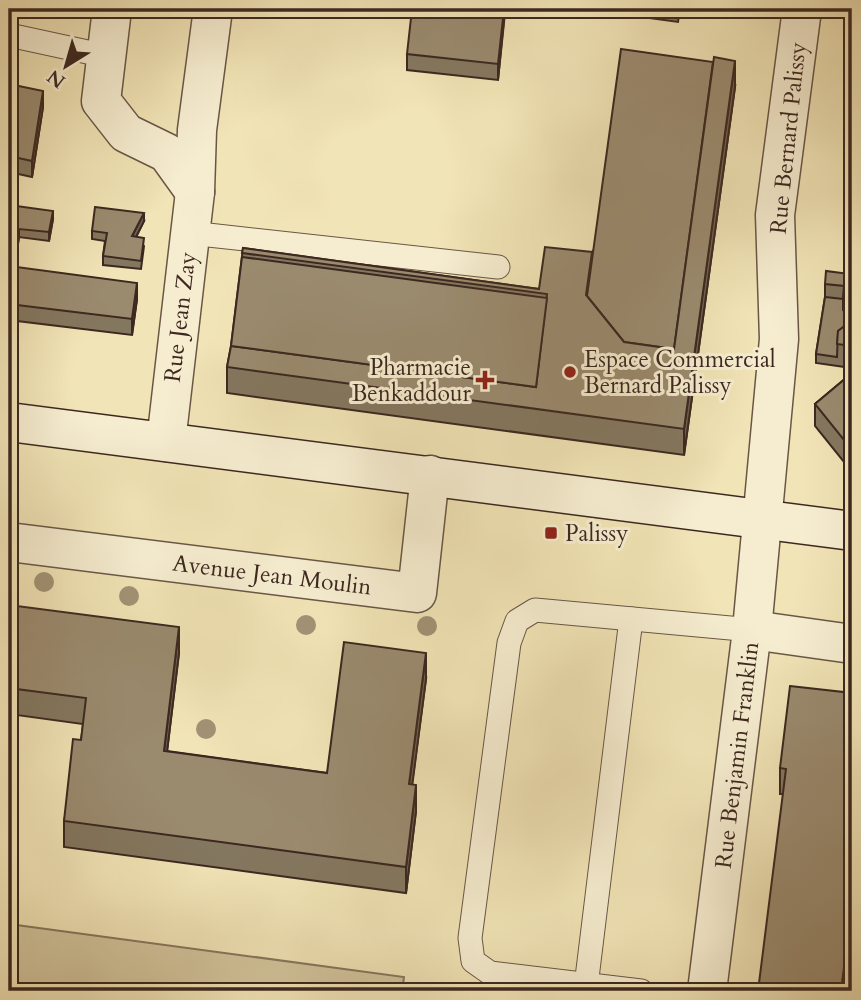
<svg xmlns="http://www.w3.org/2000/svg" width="861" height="1000" font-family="Cardo,serif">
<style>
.green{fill:#d2c49c;stroke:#87765e;stroke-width:2}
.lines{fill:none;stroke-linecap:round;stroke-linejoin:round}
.lane-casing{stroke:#695746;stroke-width:25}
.street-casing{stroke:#695746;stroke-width:41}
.secondary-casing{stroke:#3c2820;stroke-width:41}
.lane{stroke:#f6edd0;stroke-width:23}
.street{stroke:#f6edd0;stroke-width:38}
.secondary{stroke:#f6edd0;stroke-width:38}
.tree{fill:#a29275}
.wall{fill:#84775f;stroke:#3c2820;stroke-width:2}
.shaded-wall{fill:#6c614d;stroke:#3c2820;stroke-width:2}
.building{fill:#9a8a6e;stroke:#3c2820;stroke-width:2}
.poi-dot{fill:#8f2418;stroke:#f6edd0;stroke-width:2.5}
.labels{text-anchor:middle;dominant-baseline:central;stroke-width:6;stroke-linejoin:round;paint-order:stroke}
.street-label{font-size:23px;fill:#3c2820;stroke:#f6edd0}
.poi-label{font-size:23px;fill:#3c2820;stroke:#f6edd0;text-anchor:start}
</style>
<rect width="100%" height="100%" fill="#f1e4b6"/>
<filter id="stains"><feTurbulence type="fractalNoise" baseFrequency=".00286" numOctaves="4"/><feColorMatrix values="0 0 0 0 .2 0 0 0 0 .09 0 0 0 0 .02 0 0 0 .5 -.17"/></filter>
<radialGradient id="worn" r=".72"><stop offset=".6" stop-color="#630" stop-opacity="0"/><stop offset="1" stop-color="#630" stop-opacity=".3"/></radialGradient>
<!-- green -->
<polygon class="green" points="9,924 404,977 402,991 9,991"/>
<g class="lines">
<!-- lane casing -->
<g class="lane-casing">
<g id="lane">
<polyline points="9,35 106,56"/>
<polyline points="190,233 498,267"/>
<polyline points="586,986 631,619"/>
<polyline points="641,991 490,973 473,961 470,938 509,643 517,621 535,610 752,630"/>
</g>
</g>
<!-- street casing -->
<g class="street-casing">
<g id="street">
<polyline points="112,9 101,101 126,133 167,153 195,192"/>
<polyline points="166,442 195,192 197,130 213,9"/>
<polyline points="9,542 417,593 430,475"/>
<polyline points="752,630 852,644"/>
<polyline points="707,991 752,630 779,339 775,215 802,9"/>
</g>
</g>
<!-- secondary casing -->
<g class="secondary-casing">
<polyline id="secondary" points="9,422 852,531"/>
</g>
<!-- lane -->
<use href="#lane" class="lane"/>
<!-- street -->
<use href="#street" class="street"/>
<!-- secondary -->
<use href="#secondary" class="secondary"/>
</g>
<!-- trees -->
<g class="tree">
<circle cx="44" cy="582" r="10"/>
<circle cx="129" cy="596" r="10"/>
<circle cx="306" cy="625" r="10"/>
<circle cx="427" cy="626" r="10"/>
<circle cx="206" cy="729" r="10"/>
</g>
<!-- wall -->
<g class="wall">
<polygon points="505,9 498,80 407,70 407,54"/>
<polygon points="583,9 680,9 678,22"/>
<polygon points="9,84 43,107 32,177 9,172"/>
<polygon points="735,87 684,455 227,393 227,367 231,346 243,248 539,289 592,252"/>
<polygon points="9,205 53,219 49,241 19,237 16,257 9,256"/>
<polygon points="144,221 136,237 144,246 141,269 103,265 103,256 105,241 92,239 92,231"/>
<polygon points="852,249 852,368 816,363 816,354 825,297 825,284 848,274"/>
<polygon points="9,266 137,299 132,335 9,320"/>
<polygon points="852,373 852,472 815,426 815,404"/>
<polygon points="9,605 179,653 167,751 327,773 426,679 412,784 416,811 406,893 64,847 64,821 81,740 83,724 9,714"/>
<polygon points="852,693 783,794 780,794 780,768"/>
</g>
<!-- shaded-wall -->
<g class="shaded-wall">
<polygon points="504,9 505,9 505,13 498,80 498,64"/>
<polygon points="735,61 735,87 684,455 684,429"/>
<polygon points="43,91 43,107 32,177 32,161"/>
<polygon points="53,211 53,219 49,241 49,232"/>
<polygon points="144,213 144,221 132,245 132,236"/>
<polygon points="19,229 19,237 16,257 16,249"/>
<polygon points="137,283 137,299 132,335 132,319"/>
<polygon points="179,627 179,653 164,777 164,751"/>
<polygon points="426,653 426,679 409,810 409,784"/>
<polygon points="416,785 416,811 406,893 406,867"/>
<polygon points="852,904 852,930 845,991 841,991"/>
</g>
<!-- building -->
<g class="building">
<polygon points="412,9 504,9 498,64 407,54"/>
<polygon points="621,49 713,62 674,349 624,342 587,296"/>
<polygon points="714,57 735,61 684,429 227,367 231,346 536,387 547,294 242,253 243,248 539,289 545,247 592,252 586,295 624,342 674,349"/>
<polygon points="9,84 43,91 32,161 9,156"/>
<polygon points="9,205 53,211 49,232 19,229 16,249 9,248"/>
<polygon points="95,207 144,213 132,236 144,238 141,261 103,256 107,233 92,231"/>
<polygon points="851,249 852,249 852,254 849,274 848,274"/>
<polygon points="852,254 852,310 843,297 844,286 825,284 826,271 849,274"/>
<polygon points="242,257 547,298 536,387 231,346"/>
<polygon points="9,266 137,283 132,319 9,304"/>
<polygon points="825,297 843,299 843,310 848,316 848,324 838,331 837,357 816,354"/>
<polygon points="852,311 852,346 837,344 838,331 851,321 848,313"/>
<polygon points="852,373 852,450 815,404"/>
<polygon points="9,605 179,627 164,751 327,773 344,642 426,653 409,784 416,785 406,867 64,821 73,739 81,740 86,698 9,688"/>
<polygon points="790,686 852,693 852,904 841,991 758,991 786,769 780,768"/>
</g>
<!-- markers -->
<g class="poi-dot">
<circle cx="570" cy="372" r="7"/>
<path d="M481.5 369.5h7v7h7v7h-7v7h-7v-7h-7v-7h7z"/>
<rect x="544" y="526" width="14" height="14" rx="3.5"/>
</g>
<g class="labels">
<!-- street labels -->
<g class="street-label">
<text transform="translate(788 138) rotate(-84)">Rue Bernard Palissy</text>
<text transform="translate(180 317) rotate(-83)">Rue Jean Zay</text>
<text transform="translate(272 575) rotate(7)">Avenue Jean Moulin</text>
<text transform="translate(737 755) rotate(-83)">Rue Benjamin Franklin</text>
</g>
<!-- poi labels -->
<g class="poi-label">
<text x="584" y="359">Espace Commercial<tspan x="584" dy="26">Bernard Palissy</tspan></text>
<text x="471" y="367" text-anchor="end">Pharmacie<tspan x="471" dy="26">Benkaddour</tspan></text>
<text x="565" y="533">Palissy</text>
</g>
</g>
<!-- margin -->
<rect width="861" height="1000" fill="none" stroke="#f1e4b6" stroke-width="35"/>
<rect x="10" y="10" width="840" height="979" fill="none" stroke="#3c2820" stroke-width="3.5"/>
<rect x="18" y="18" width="826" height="965" fill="none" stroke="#3c2820" stroke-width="2"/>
<!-- north arrow -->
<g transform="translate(66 66) rotate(217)" stroke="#f6edd0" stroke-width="5" paint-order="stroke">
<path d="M0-5L12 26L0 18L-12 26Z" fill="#3c2820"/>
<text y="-10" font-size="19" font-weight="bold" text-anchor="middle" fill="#3c2820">N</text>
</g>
<rect width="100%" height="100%" filter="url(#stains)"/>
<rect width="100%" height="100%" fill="url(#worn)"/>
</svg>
